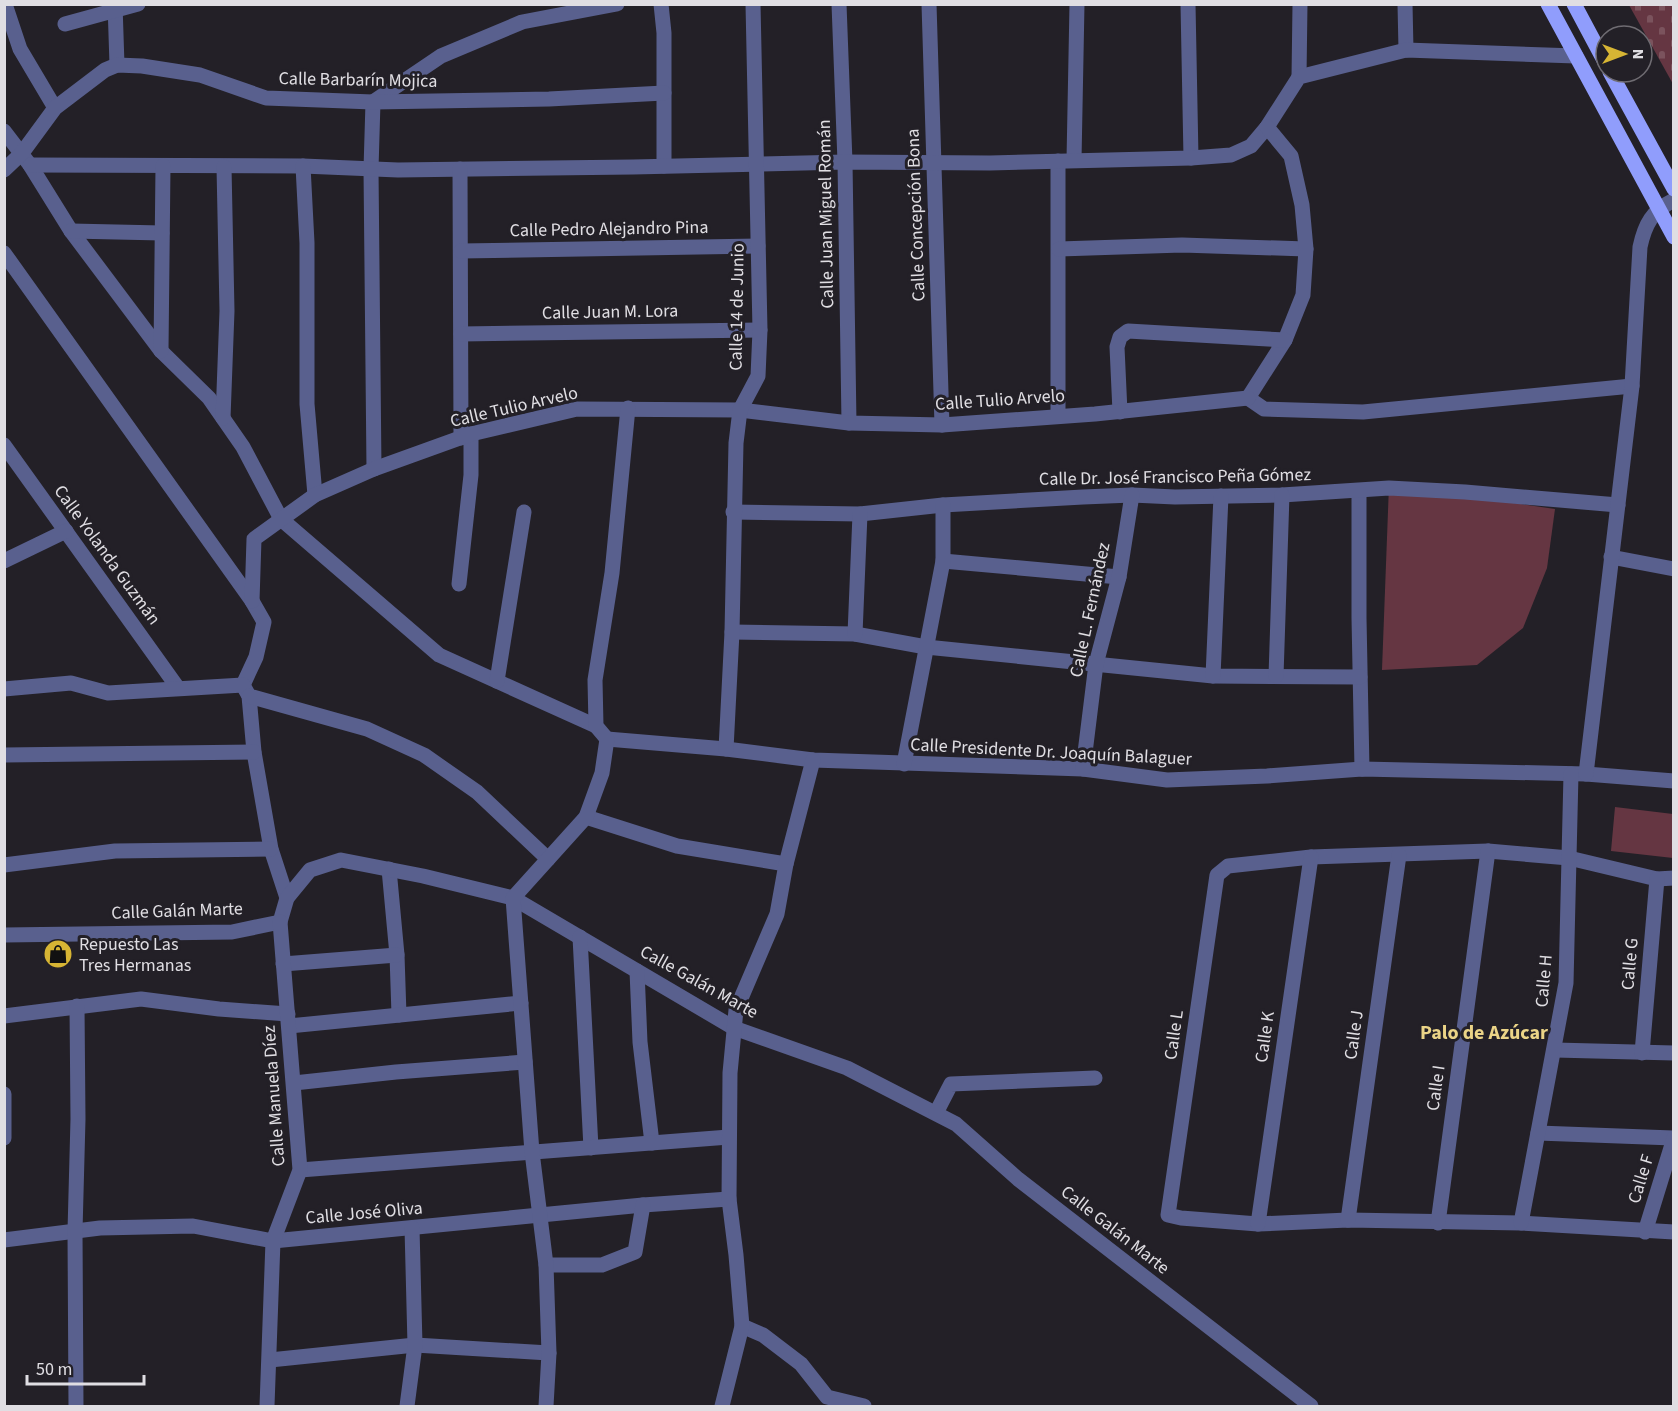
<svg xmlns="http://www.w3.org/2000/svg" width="1678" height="1411" font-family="'Source Sans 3',sans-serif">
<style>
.cemetery{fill:url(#cemetery-stones)}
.park{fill:#653642}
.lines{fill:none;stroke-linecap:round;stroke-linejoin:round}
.minor{stroke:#59608e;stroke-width:15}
.major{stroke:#909dfc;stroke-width:15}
.labels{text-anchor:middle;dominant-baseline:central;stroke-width:6;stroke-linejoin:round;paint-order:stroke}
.street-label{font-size:18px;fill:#e0dee3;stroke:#232027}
.poi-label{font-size:18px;fill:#e0dee3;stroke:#232027;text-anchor:start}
.neighbourhood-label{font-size:20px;font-weight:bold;fill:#ebd487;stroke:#232027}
</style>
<defs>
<pattern id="cemetery-stones" width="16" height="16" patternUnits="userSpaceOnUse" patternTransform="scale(1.5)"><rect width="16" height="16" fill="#653642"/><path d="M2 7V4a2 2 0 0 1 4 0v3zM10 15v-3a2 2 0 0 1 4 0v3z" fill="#7b535d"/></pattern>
</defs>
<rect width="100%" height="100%" fill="#232027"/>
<!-- cemetery -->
<polygon class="cemetery" points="1629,5 1673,5 1673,84"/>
<!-- park -->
<g class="park">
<polygon points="1389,485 1555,509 1547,568 1523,628 1477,665 1382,670"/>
<polygon points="1615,807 1673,814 1673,858 1611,851"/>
</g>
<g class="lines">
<!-- minor -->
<g class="minor">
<polyline points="5,4 20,49 55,108"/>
<polyline points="115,4 117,65"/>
<polyline points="661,4 664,33 664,166"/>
<polyline points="839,4 845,162 849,423"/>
<polyline points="929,4 942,425"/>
<polyline points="1188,4 1191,158"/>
<polyline points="1405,4 1406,50"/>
<polyline points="65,24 138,4"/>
<polyline points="1299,77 1300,4"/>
<polyline points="373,102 371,169 374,469"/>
<polyline points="373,102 441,56 522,22 617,4"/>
<polyline points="4,131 30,165 71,231 161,351 209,398 243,447 281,519 439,655 596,726"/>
<polyline points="1074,160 1077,4"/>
<polyline points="1058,161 1058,416"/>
<polyline points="30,165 303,166 398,170 633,167 845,162 990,163 1191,158 1231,155 1251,146 1267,127 1299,77 1406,50 1576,56"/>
<polyline points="303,166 307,243 307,404 315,495"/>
<polyline points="460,169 461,438"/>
<polyline points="4,170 22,153 55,108 105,70 117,65 142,66 200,75 266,98 373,102 549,99 664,93"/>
<polyline points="71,231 162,233"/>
<polyline points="1059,249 1182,245 1306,249"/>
<polyline points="461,251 758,246"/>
<polyline points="4,253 252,601 264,622 256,657 243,685"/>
<polyline points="461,334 760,330"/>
<polyline points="161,351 163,166"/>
<polyline points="1248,398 1264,409 1363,412 1632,386"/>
<polyline points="1248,398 1285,340 1303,295 1306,249 1302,205 1291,156 1267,127"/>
<polyline points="1120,412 1117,347 1120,337 1128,331 1285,340"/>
<polyline points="223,418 227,311 224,167"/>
<polyline points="4,445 178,688"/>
<polyline points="1359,491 1359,618 1362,769"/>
<polyline points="733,512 860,514 943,505 1083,497 1132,495 1175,497 1282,495 1389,488 1465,492 1618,505"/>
<polyline points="1611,557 1674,569"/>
<polyline points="4,561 66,531"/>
<polyline points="943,561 1119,577"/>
<polyline points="459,584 471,475 471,434"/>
<polyline points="252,601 254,539 315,495 374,469 471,434 577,409 740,410 849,423 942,425 1095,414 1248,398"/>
<polyline points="732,632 855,634 926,647 1213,676 1360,677"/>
<polyline points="855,634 860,514"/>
<polyline points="1213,676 1221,496"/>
<polyline points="1276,676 1282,495"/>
<polyline points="497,681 524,512"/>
<polyline points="244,687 249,696 254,752 271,849 287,898"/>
<polyline points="4,689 71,683 108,693 243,685"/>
<polyline points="249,696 367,729 424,755 477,792 548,859"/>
<polyline points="607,739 726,749 813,760 1083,769 1167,780 1267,776 1362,769 1586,774 1674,781"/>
<polyline points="726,749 732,632 736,443 740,410 758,376 760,330 753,4"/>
<polyline points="4,755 254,752"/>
<polyline points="904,764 943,561 943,505"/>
<polyline points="1083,769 1096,664 1119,577 1132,495"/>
<path d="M1586,774l46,-388 8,-139c5,-23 12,-36 34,-47"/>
<polyline points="586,817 677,846 786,864"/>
<polyline points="4,865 115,851 271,849"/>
<polyline points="389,869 397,955 399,1015"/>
<polyline points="1674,878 1657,879 1569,858 1488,851 1311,857 1228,866 1217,875 1168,1215 1181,1218 1258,1224 1348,1220 1521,1223 1674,1232"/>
<polyline points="4,935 232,932 280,922 287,898 310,870 341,860 423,876 513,898 734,1028 847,1068 956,1124 1018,1179 1311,1406"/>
<polyline points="580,937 591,1148"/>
<polyline points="283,964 397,955"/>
<polyline points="637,971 640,1042 652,1143"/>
<polyline points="4,1016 141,999 219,1009 288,1014"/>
<polyline points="289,1026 521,1003"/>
<polyline points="1555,1050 1674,1053"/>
<polyline points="1642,1053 1657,879"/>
<polyline points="294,1083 396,1072 525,1062"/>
<polyline points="4,1094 4,1138"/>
<polyline points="936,1113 951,1084 1095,1078"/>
<polyline points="1538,1133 1673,1138"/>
<polyline points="300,1170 729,1137"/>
<polyline points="1348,1220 1399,855"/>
<polyline points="1438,1223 1488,851"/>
<polyline points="1521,1223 1566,983 1571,774"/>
<polyline points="1258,1224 1311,857"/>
<polyline points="1645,1232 1674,1138"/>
<polyline points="4,1240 100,1228 193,1226 273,1241 643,1205 729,1199"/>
<polyline points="546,1265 602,1265 635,1252 643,1205"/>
<polyline points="742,1326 763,1335 801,1364 827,1397 864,1406"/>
<polyline points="270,1360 415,1345 549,1353"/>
<polyline points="76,1406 75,1231 78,1119 77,1006"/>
<polyline points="267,1406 273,1241 300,1170 280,922"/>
<polyline points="407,1406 415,1345 412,1228"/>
<polyline points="546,1406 549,1353 546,1265 532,1152 513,898 586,817 602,773 607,739 596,726 595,680 612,573 628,408"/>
<polyline points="722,1406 742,1326 736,1255 729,1199 730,1073 736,1010 777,914 786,864 813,760"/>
</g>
<!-- major -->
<g class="major">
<polyline points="1548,4 1674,237"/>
<polyline points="1574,4 1606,64"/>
<polyline points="1610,72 1674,189"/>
</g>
</g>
<!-- icons -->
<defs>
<g id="shop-disc" transform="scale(1.5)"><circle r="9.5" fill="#d7b534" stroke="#232027"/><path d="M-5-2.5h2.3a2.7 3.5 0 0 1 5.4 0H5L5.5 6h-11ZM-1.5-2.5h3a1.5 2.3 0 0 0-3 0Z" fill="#111"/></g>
</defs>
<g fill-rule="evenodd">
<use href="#shop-disc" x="58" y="954"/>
</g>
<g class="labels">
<!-- street labels -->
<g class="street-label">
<text transform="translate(358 80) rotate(1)">Calle Barbarín Mojica</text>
<text transform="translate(826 214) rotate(-91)">Calle Juan Miguel Román</text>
<text transform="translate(916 215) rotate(-92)">Calle Concepción Bona</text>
<text transform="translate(609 229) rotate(-1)">Calle Pedro Alejandro Pina</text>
<text transform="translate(737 307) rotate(-89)">Calle 14 de Junio</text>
<text transform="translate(610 312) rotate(-1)">Calle Juan M. Lora</text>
<text transform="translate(1000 400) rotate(-4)">Calle Tulio Arvelo</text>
<text transform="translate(514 407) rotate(-13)">Calle Tulio Arvelo</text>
<text transform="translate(1175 477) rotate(-1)">Calle Dr. José Francisco Peña Gómez</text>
<text transform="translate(107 555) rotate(54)">Calle Yolanda Guzmán</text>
<text transform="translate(1090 610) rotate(-78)">Calle L. Fernández</text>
<text transform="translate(1051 752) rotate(3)">Calle Presidente Dr. Joaquín Balaguer</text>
<text transform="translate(177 911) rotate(-2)">Calle Galán Marte</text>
<text transform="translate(1630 964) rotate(-85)">Calle G</text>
<text transform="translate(1544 981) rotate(-85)">Calle H</text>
<text transform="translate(699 982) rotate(29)">Calle Galán Marte</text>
<text transform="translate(1174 1035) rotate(-82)">Calle L</text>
<text transform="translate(1354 1035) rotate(-82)">Calle J</text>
<text transform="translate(1265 1037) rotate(-82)">Calle K</text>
<text transform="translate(1436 1088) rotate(-82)">Calle I</text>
<text transform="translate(274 1096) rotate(-94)">Calle Manuela Díez</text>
<text transform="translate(1641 1179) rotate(-73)">Calle F</text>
<text transform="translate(364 1213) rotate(-5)">Calle José Oliva</text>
<text transform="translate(1115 1230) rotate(38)">Calle Galán Marte</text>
</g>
<!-- poi labels -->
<g class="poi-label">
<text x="79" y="944">Repuesto Las<tspan x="79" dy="21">Tres Hermanas</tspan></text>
</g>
<!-- neighbourhood labels -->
<g class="neighbourhood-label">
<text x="1484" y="1033">Palo de Azúcar</text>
</g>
</g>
<!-- border -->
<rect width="1678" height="1411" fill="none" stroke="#e0dee3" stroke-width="12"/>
<!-- north arrow -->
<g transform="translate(1624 54) rotate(90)"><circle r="28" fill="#232027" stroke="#6f6c72" stroke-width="1.5"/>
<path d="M0-4.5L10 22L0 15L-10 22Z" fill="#d7b534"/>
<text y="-9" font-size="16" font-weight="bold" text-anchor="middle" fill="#e0dee3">N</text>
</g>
<!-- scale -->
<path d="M27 1375v9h117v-9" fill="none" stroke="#e0dee3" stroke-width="3"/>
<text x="36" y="1375" font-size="18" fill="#e0dee3" stroke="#232027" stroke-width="4.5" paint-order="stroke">50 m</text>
</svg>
